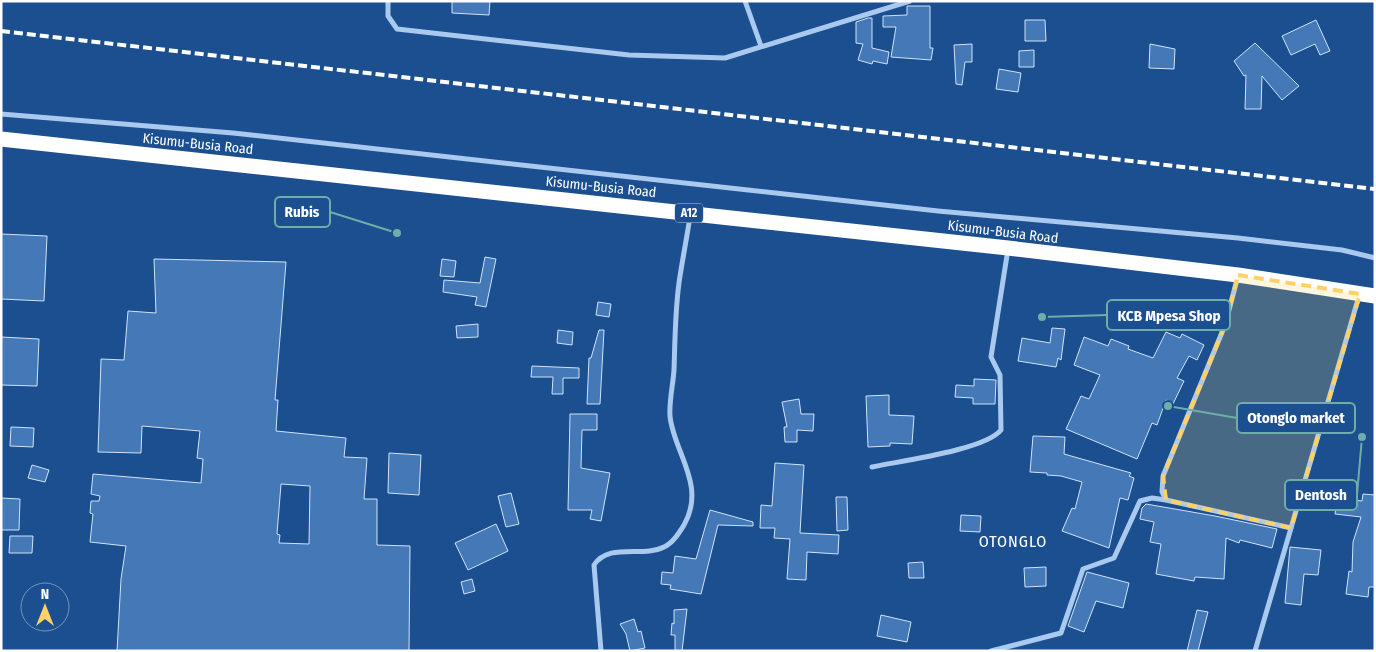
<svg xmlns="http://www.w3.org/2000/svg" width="1376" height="652" font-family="'Fira Sans Condensed',sans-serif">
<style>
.building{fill:#4478b7;stroke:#cfe3fa;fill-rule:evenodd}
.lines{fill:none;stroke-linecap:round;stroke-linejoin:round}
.street{stroke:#a9c9ee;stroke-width:5}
.highway{stroke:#fff;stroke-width:15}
.rail{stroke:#fff;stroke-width:4;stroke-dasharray:9 4;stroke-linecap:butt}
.marked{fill:#ffd166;fill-opacity:0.2;stroke:#ffd166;stroke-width:4;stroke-dasharray:10 6;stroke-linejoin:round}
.labels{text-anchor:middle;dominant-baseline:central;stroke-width:5;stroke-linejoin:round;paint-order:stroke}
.shield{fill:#1b4f8f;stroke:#bbcadd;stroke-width:1}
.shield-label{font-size:12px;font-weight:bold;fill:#fff}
.street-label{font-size:14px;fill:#fff;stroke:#1b4f8f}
.quarter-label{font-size:16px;letter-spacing:1px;fill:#fff;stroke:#1b4f8f}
.leader{fill:none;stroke:#6fada8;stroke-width:2}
.callout-dot{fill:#6fada8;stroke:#1b4f8f;stroke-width:2}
.callout{fill:#1b4f8f;stroke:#6fada8;stroke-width:2}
.callout-label{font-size:15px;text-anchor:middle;font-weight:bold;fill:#fff}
</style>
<rect width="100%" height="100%" fill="#1b4f8f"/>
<!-- building -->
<g class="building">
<polygon points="452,1 490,1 489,15 452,13"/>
<polygon points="907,6 930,6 930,48 933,48 931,60 891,57 896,27 883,27 883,16 907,15"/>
<polygon points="868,18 872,18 872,48 889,52 887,64 873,61 872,64 858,60 863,44 856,43 856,22"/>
<polygon points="1025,20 1045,20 1046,41 1025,41"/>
<polygon points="1316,20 1330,51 1320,55 1315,44 1291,55 1282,36"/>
<polygon points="1255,43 1299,86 1282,100 1262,76 1261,109 1245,109 1246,75 1244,76 1234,61"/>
<polygon points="972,44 972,62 965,62 962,85 956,84 954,45"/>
<polygon points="1150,44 1175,49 1174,69 1149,68"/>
<polygon points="1034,50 1034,67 1019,67 1019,51"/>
<polygon points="999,69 1021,73 1018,92 996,89"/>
<polygon points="1,234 47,236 44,301 1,299"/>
<polygon points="485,257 496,259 486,307 475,305 477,297 443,292 444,280 480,283"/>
<path d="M154,259l132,3 -11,138h3l-2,31 70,7 -2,19 23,1 -3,41h13v46l33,1 -1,105h-292l4,-72 5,-33 -36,-4 3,-28 -3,-1 1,-12h8l1,-5 -9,-2 2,-20 108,9 2,-24 -6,-1 3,-27 -58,-5 -1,27 -43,-1 3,-93 23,1 4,-49 28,2zM281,484l29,2 -1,58 -30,-1 1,-8 -3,-1z"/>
<polygon points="442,259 456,261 454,277 440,276"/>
<polygon points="598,302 611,304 609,317 596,315"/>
<polygon points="478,324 478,337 457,338 456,326"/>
<polygon points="1052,328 1065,329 1061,360 1058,358 1056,367 1018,361 1022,338 1050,343"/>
<polygon points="558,330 573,332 572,345 557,343"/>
<polygon points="599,330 604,330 600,404 587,404 589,358 591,358"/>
<polygon points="1166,332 1180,338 1182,334 1204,345 1197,360 1189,356 1177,378 1184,381 1173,404 1166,400 1157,425 1152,423 1137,459 1066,429 1081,396 1089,399 1100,375 1074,365 1084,337 1108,346 1111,339 1129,346 1128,349 1153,358"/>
<polygon points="1,337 39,339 37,386 1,385"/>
<polygon points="532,366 579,368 579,378 563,378 563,394 552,394 553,377 531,377"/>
<polygon points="974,379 996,380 995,404 973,404 973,398 955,397 956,385 974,386"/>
<polygon points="889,395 889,415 914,416 912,444 890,443 890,446 868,447 866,396"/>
<polygon points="799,399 801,414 814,414 813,431 797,430 797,442 785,442 784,427 787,427 782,402"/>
<polygon points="570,414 597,414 597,430 582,430 581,468 610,473 601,521 590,519 592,510 568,510"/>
<polygon points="11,427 34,428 33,447 10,446"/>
<polygon points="1033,436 1065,437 1064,454 1131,473 1129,476 1134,478 1128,500 1120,498 1109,548 1062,531 1072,508 1075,509 1082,482 1061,476 1047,475 1047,473 1030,472"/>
<polygon points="389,453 421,455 419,495 388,493"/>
<polygon points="775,463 804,465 800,533 839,535 838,554 807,552 806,580 787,579 790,539 774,538 775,528 760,528 761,505 772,506"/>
<polygon points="32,465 49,470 45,482 28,478"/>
<polygon points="511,493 519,524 506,527 498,496"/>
<polygon points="1363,494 1375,495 1375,587 1369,587 1368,597 1346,594 1349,571 1352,572 1353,542 1361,517 1335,514 1337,498 1362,501"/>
<polygon points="836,497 847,497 848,530 837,531"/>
<polygon points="1,498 20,499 19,530 1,530"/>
<polygon points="1146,504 1215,516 1277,529 1272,548 1240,540 1239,543 1226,538 1224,579 1195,577 1194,581 1156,574 1161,544 1150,542 1154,522 1140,519 1142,508"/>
<polygon points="710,510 753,522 753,526 718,525 701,594 670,589 671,585 661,584 662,572 673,573 675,556 696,559"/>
<polygon points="961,515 981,516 980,532 960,531"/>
<polygon points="496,524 508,551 468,570 455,543"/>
<polygon points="10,536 33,536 32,553 9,553"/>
<polygon points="1290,547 1321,550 1318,575 1304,574 1301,605 1285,603"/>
<polygon points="923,562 924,578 909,578 908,563"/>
<polygon points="1046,567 1046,586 1025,587 1024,568"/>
<polygon points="1087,572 1129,583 1123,608 1096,601 1084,632 1068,626"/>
<polygon points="472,579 475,591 464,594 461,582"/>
<polygon points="687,609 682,651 675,650 675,635 671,635 672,623 674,624 674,610"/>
<polygon points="1197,610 1208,612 1198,651 1187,651"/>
<polygon points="881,615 911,622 907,642 877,636"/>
<polygon points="634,619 638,632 641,631 645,648 630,651 626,634 620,624"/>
</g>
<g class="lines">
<!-- street -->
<g class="street">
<polyline points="388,1 388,16 397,29 629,55 725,58 910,1"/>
<polyline points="745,1 761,46"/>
<polyline points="1,114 233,133 938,211 1238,238 1342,250 1375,258"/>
<polyline points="1238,276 1225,325 1163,476 1162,492 1166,500 1291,528"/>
<path d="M872,467c28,-6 113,-17 129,-37l-1,-55 -9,-18 17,-108"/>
<path d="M601,651l-7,-86c15,-23 48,-7 70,-18 9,-4 15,-14 20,-22 23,-40 -11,-74 -14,-109 -1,-15 3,-31 4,-46 1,-28 1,-58 5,-87 3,-22 8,-45 11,-67"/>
<polyline points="991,651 1061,633 1083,569 1114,558 1140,501 1152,498 1166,500"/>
<polyline points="1255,651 1359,296"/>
</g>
<!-- highway -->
<polyline class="highway" points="1,139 1008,248 1238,275 1375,296"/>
<!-- rail -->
<polyline class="rail" points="1,31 1375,189"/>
</g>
<!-- marked area -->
<path class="marked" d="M1238,275l122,19 -69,234 -125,-28 -3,-24 62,-151z"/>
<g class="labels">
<!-- shield labels -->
<rect class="shield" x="675" y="203.5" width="28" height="19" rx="4"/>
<g class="shield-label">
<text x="689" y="213">A12</text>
</g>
<!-- street labels -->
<g class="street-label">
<text transform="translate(198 144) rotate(6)">Kisumu-Busia Road</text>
<text transform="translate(601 187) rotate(6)">Kisumu-Busia Road</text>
<text transform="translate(1003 232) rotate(7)">Kisumu-Busia Road</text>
</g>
<!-- quarter labels -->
<g class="quarter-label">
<text x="1013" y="541">OTONGLO</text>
</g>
</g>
<!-- callouts -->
<path class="leader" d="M397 233L330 212M1042 317L1107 315M1168 406L1237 418M1362 437L1357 495"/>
<g class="callout-dot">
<circle cx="397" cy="233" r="5"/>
<circle cx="1042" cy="317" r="5"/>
<circle cx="1168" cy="406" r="5"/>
<circle cx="1362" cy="437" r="5"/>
</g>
<g class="callout">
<rect x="275" y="197" width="55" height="30" rx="5"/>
<rect x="1107" y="300" width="123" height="30" rx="5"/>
<rect x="1237" y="403" width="118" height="30" rx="5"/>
<rect x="1285" y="480" width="72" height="30" rx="5"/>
</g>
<g class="callout-label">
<text x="302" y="217">Rubis</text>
<text x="1169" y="321">KCB Mpesa Shop</text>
<text x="1296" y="423">Otonglo market</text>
<text x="1321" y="500">Dentosh</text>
</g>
<!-- border -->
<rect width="1376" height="652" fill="none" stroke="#ffffff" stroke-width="5"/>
<!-- north arrow -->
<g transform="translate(45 607)"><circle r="24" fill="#1b4f8f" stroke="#7695bc"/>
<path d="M0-4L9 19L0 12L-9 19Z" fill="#ffd166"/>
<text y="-8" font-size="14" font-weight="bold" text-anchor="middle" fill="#ffffff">N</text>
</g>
</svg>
